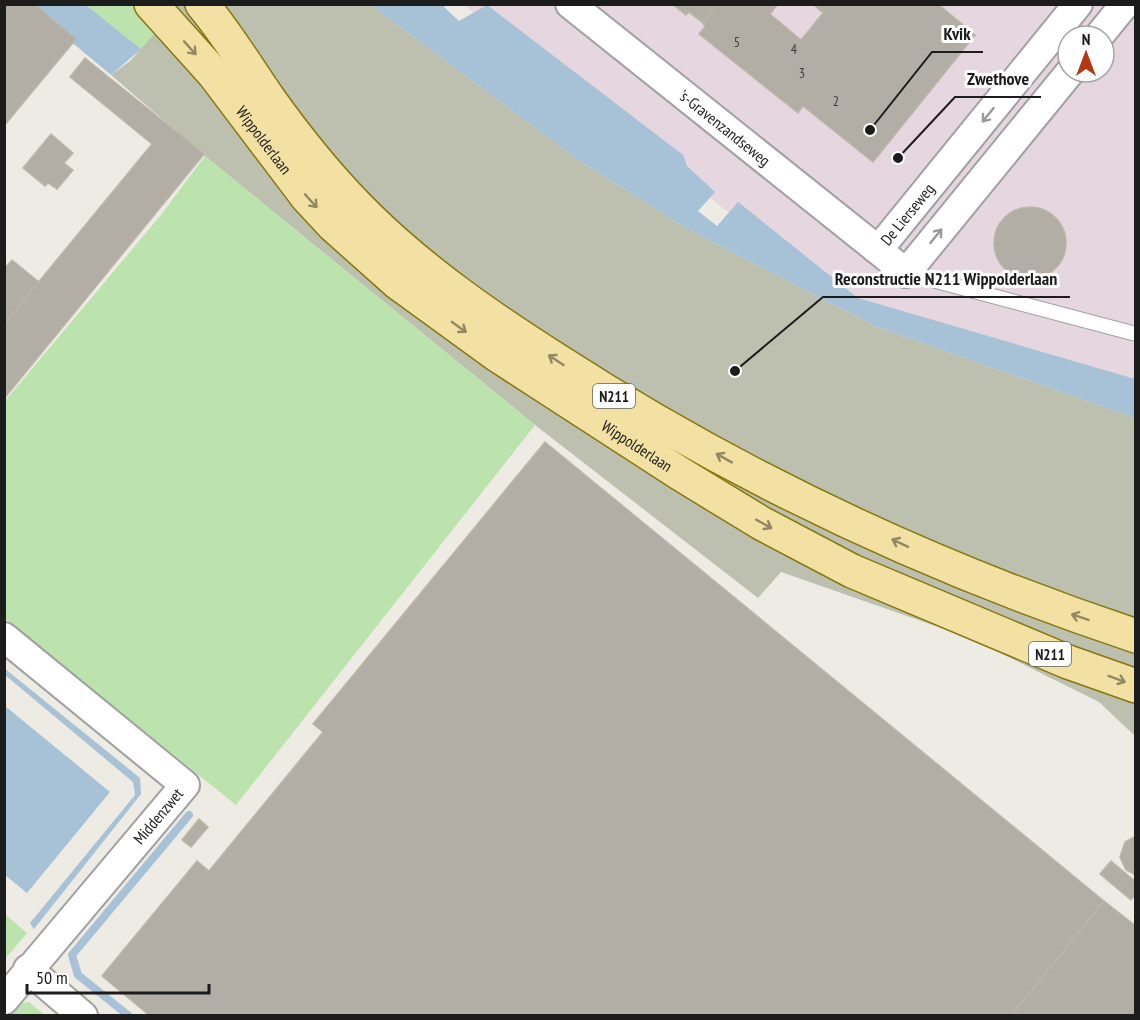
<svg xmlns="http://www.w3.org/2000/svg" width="1140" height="1020" font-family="'PT Sans Narrow',sans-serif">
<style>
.industrial{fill:#e5d6df;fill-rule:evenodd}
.construction{fill:#bdc0af}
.grass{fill:#bce2ad}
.water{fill:#a7c2d6}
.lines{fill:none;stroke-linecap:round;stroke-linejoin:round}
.stream{stroke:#a7c2d6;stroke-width:8}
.building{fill:#b2aea6;stroke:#bdb5a7;stroke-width:1.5}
.service-casing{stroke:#a0a0a0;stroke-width:16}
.minor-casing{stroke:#a0a0a0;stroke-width:32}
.primary-casing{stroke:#86780e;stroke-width:36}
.service{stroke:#fff;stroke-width:14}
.minor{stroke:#fff;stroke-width:28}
.primary{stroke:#f2e1a3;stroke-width:33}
.oneway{stroke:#928866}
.oneway2{stroke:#999}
.labels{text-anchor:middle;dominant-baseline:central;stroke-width:6;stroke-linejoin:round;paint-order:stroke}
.number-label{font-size:14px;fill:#42403e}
.shield{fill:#fff;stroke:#606060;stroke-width:1.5}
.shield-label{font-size:15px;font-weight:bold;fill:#1c1c1c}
.street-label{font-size:16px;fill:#1c1c1c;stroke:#fff}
.leader{fill:none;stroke:#1c1c1c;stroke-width:2}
.callout-dot{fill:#1c1c1c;stroke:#fff;stroke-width:2}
.callout-label{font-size:18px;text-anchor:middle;font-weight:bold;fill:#1c1c1c;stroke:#fff;stroke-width:6;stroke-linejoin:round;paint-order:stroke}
</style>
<rect width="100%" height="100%" fill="#edebe3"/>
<!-- industrial -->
<path class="industrial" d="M464,5h671v382l-279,-81 -87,-62zM1068,36h36v36h-36z"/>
<!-- construction -->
<polygon class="construction" points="149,5 371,5 577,159 687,229 877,327 1135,418 1135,736 1099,702 970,638 781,572 758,598 535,425 205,156 111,75 130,61 159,28"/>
<!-- grass -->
<g class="grass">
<polygon points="86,5 132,5 159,28 141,49"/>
<polygon points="205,156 535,425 236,805 4,618 5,401 161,215"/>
<polygon points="5,914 27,933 5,959"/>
<polygon points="29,1002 44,1015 5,1016 11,1006"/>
</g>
<!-- water -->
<g class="water">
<polygon points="27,5 86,5 141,49 111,75"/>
<polygon points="371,5 445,5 444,7 459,21 487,5 683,155 687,166 715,192 698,211 717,226 738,202 858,298 1135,379 1135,418 877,327 687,229 577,159"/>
<polygon points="4,668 140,778 141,794 34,929 30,923 135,795 133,782 5,675"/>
<polygon points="5,706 110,792 27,893 5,875"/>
</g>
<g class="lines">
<!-- stream -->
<polyline class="stream" points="129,1016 78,975 72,955 189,815"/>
</g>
<!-- building -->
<g class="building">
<polygon points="4,4 34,4 76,39 4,126"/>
<polygon points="672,4 718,4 703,23 689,12 686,15"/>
<polygon points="718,4 778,4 770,14 801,40 823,13 813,4 938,4 975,35 873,162 803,106 798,113 699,34 705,27 703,23"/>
<polygon points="85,58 204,154 4,399 4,324 152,144 70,77"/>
<polygon points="51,134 73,153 64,163 73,170 57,189 48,183 45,186 23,168"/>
<circle cx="1030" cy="243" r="36"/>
<polygon points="12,260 39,282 4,324 4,269"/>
<polygon points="545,442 1104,901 1011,1016 150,1016 102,976 197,861 209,871 323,732 313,724"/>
<polygon points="199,819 208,827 191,847 182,840"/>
<polygon points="1136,836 1136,875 1126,870 1120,857 1125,842"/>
<polygon points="1111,861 1136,882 1136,894 1131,900 1100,874"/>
<polygon points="1104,901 1136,926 1136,1016 1011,1016"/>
</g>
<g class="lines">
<!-- service casing -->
<g class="service-casing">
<polyline id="service" points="906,273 1136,334"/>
</g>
<!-- minor casing -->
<g class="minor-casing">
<g id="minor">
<path id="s1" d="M570,4l308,246"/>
<polyline points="1099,36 1125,4"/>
<path id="s2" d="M1070,72l-164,201 -28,-23 200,-246"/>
<polyline points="4,637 185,785 4,1000"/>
<polyline points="28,969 83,1016"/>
</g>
</g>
<!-- primary casing -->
<g class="primary-casing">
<g id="primary">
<path id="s3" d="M151,4l63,70 93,123 26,28 65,58 99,72 182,118 82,50 91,48 216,91 68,24"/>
<path d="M202,4c25,30 45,63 67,95 30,42 63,83 100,119 56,55 123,101 189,143 178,115 376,208 578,275"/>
</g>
</g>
<!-- service -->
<use href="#service" class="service"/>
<!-- minor -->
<use href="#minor" class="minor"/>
<!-- primary -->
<use href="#primary" class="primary"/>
</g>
<!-- one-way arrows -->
<defs><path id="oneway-shaft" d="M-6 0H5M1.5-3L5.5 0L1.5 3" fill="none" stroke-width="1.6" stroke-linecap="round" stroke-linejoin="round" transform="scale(1.5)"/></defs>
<g class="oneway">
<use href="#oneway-shaft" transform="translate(190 48) rotate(48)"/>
<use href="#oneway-shaft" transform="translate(311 201) rotate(48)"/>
<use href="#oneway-shaft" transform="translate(459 327) rotate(36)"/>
<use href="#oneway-shaft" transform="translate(556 360) rotate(-147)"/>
<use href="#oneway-shaft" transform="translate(724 458) rotate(-151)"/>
<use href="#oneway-shaft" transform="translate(764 524) rotate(29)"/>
<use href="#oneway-shaft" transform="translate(900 543) rotate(-155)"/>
<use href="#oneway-shaft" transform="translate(1080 617) rotate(-162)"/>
<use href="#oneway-shaft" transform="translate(1117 679) rotate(20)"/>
</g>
<g class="oneway2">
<use href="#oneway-shaft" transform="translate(988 115) rotate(129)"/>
<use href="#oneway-shaft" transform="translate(936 236) rotate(-51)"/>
</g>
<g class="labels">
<!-- number labels -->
<g class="number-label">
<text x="737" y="42">5</text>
<text x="794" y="49">4</text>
<text x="802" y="73">3</text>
<text x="836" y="101">2</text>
</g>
<!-- shield labels -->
<g class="shield">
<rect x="593" y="384" width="42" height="24" rx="4.5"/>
<rect x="1029" y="642" width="42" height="24" rx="4.5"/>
</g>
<g class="shield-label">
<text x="614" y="396">N211</text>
<text x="1050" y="654">N211</text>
</g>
<!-- street labels -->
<g class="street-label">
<text stroke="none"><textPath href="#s1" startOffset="198">'s-Gravenzandseweg</textPath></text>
<text stroke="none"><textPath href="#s3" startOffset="177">Wippolderlaan</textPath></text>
<text stroke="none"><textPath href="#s2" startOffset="342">De Lierseweg</textPath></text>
<text stroke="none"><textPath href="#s3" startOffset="663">Wippolderlaan</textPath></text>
<text transform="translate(158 816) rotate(-50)">Middenzwet</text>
</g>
</g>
<!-- callouts -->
<path class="leader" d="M870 130L932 52H983M898 158L955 97H1041M735 371L823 297H1070"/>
<g class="callout-dot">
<circle cx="870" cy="130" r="6"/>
<circle cx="898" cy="158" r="6"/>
<circle cx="735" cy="371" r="6"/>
</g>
<g class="callout-label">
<text x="957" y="40">Kvik</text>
<text x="998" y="85">Zwethove</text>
<text x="946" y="285">Reconstructie N211 Wippolderlaan</text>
</g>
<!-- border -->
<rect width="1140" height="1020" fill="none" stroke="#1c1c1c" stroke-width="12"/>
<!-- north arrow -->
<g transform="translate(1086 54)"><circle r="28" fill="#ffffff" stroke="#a4a4a4" stroke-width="1.5"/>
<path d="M0-4.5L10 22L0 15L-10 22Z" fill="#b53613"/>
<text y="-9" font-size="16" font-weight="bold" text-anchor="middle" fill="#1c1c1c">N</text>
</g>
<!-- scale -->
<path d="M27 984v9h182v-9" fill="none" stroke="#1c1c1c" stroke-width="3"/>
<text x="36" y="984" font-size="18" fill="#1c1c1c" stroke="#ffffff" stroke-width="4.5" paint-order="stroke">50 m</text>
</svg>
